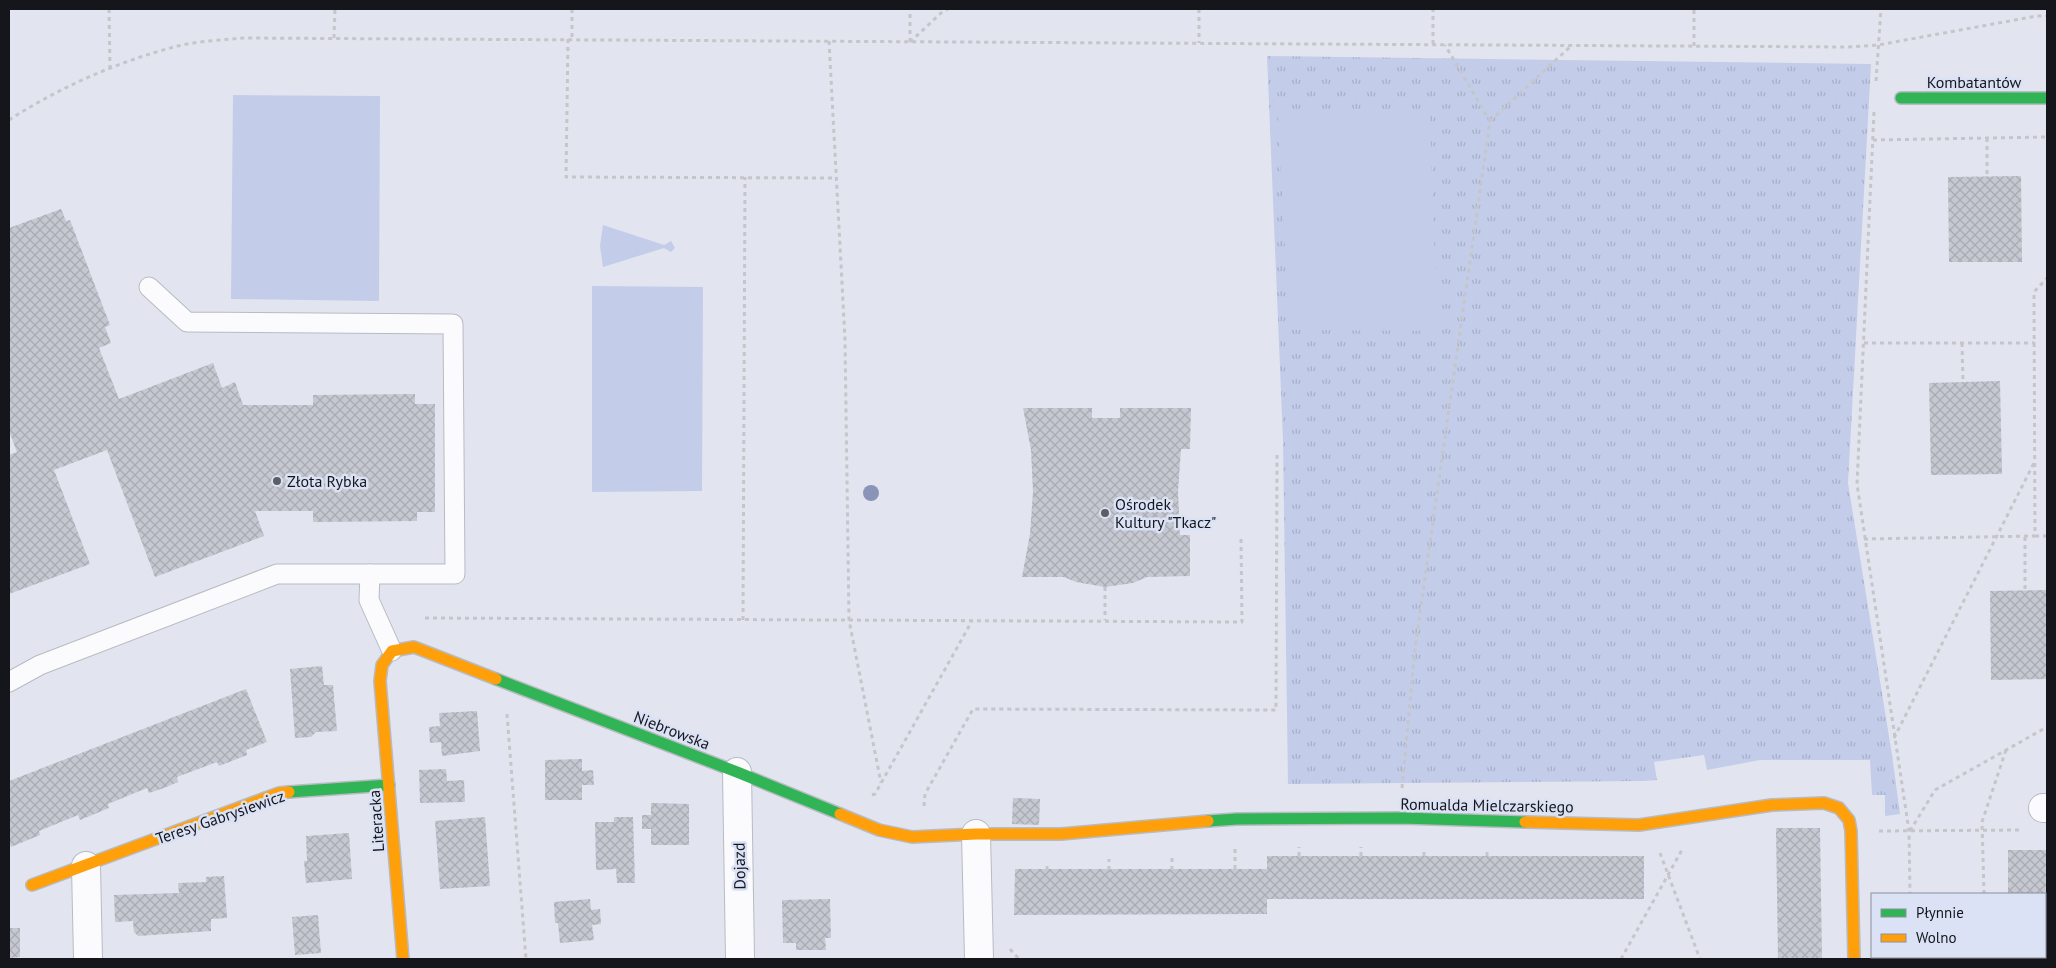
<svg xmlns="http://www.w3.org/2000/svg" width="2056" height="968" font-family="'PT Sans',sans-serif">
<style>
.grass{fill:url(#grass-tufts)}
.garden{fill:#c3cdea}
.building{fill:url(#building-cross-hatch)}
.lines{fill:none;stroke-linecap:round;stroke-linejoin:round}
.lane-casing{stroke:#b8bbc2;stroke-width:21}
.street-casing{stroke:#b8bbc2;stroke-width:30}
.fast-casing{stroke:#b8bbc2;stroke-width:14}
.slow-casing{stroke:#b8bbc2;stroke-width:14}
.path{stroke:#c5c6c9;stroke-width:3;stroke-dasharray:4 4;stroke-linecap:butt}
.lane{stroke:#fbfbfd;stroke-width:19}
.street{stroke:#fbfbfd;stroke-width:28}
.fast{stroke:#30b455;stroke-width:11}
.slow{stroke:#ff9f0a;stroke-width:11}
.tree{fill:#8a94b9}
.poi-dot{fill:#5c5e66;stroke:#dce2f5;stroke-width:2}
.labels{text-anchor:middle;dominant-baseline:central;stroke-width:5;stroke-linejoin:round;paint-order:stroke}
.street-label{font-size:16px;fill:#14161c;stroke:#dce2f5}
.poi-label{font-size:16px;fill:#14161c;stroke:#dce2f5;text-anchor:start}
</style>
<defs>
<pattern id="grass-tufts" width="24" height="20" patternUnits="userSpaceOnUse" patternTransform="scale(1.25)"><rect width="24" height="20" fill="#c3cdea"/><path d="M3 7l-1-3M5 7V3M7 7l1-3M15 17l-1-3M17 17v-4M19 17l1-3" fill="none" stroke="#a7afc8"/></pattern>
<pattern id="building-cross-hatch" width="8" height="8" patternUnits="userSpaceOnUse" patternTransform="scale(1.25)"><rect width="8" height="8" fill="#c5c8d0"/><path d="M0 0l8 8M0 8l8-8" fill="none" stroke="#a8abb2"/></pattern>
</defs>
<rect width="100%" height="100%" fill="#e2e5ef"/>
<!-- grass -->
<polygon class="grass" points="1267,56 1871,64 1848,483 1892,755 1900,814 1885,816 1885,795 1872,795 1870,760 1760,760 1707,770 1704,755 1654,762 1657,780 1643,781 1288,784 1283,440"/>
<!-- garden -->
<g class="garden">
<polygon points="233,95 380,96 379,301 231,299"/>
<polygon points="1278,114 1430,116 1437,331 1289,330"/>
<polygon points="603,225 664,245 671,241 675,248 671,252 664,248 603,267 600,246"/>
<polygon points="592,286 703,287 702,491 592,492"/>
</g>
<!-- building -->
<g class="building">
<polygon points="2021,176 2022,262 1949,262 1948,177"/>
<polygon points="61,209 66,221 70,220 110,325 105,327 111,343 99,348 119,399 213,363 222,388 235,382 243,405 313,405 313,395 415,394 415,404 435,404 435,512 417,512 417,521 313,522 313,511 255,511 264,536 155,577 107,450 54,470 90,564 9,594 9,455 17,452 9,431 9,228"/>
<polygon points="2000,381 2002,474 1931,475 1929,383"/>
<polygon points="1023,408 1092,408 1092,418 1120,418 1120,408 1191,408 1190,449 1181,449 1178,491 1180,535 1190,535 1190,576 1147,577 1133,583 1105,587 1076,582 1064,577 1022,577 1030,534 1033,492 1031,450"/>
<polygon points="2047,590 2047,679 1991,680 1990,591"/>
<polygon points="322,666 324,685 333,685 337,731 316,732 311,737 295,738 290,669"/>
<polygon points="246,689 267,742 246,750 247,755 219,766 217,762 177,777 178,782 164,788 149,793 147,788 108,804 109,808 80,820 78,815 39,831 40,835 11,847 10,844 9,845 9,781"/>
<polygon points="477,711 480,751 442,756 441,742 430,743 429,727 440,726 439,713"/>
<polygon points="582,759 582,771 593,770 594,785 582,785 582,800 545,800 545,760"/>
<polygon points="446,769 447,781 464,780 465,802 420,803 419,770"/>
<polygon points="1013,798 1040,799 1039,825 1012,824"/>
<polygon points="651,803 689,804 689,845 651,845 651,829 642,829 642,815 651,815"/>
<polygon points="485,817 490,886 440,889 435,821"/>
<polygon points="614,817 633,817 635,883 617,883 616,869 596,870 595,822 614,822"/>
<polygon points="1776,828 1820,828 1822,959 1778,959"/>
<polygon points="349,833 352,879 306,883 304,861 307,861 306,836"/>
<polygon points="2008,850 2047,850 2047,896 2008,894"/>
<polygon points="1267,856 1644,856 1644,899 1267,899 1267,914 1014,915 1015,869 1267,869"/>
<polygon points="224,876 227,918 211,919 211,931 138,936 134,932 133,921 115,922 114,895 179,893 178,883 206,882 206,877"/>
<polygon points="590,899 591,910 600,909 601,924 592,925 594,940 560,943 558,923 555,923 554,902"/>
<polygon points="830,899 831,938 825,938 826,950 796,950 796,943 783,943 782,900"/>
<polygon points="318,915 321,953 295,955 292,917"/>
<polygon points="9,928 20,928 20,957 9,958"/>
</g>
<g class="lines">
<!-- lane casing -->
<g class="lane-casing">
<g id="lane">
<polyline points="149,287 187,322 453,324 455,574 370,574"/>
<polyline points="9,682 40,665 277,574 370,574 369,600 392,651"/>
</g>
</g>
<!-- street casing -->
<g class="street-casing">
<g id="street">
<polyline points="737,772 740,959"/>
<polyline points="2043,808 2047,808"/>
<polyline points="976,834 979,959"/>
<polyline points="86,866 88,959"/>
</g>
</g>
<!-- fast casing -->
<g class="fast-casing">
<g id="fast">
<polyline points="1901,98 2047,98"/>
<polyline points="496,679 737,772 840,814"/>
<polyline points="289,792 389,785"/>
<polyline points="1208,821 1237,819 1402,818 1525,822"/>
</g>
</g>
<!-- slow casing -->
<g class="slow-casing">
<g id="slow">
<polyline points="840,814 879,830 912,837 976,834 1061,834 1208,821"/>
<polyline points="1525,822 1639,825 1772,805 1824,803 1839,808 1849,820 1851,831 1854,959"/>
<polyline points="32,885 279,793 289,792"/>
<polyline points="403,959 380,681 382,665 392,651 414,647 496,679"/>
</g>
</g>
<!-- path -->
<g class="path">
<polyline points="109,9 110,68"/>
<polyline points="572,9 572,39"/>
<polyline points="1199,9 1199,43"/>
<polyline points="334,38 335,9"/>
<polyline points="568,39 566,177 836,178"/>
<polyline points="829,41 845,339 849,620 881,783"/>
<polyline points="910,42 941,13 948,9"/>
<polyline points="910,42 910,9"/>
<polyline points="1433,44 1433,9"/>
<polyline points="1694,46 1694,9"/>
<polyline points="1876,81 1881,9"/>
<polyline points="1874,112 1857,484 1909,831 1910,894"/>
<path d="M9,120c51,-33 110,-59 169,-74 21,-5 44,-6 65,-8l1604,9 31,-2 159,-29h10"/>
<polyline points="1490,121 1572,45"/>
<polyline points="1987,138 1987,176"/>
<polyline points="1873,140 2047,137"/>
<polyline points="1864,343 2035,343"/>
<polyline points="1962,343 1963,382"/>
<polyline points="2035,536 2047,536"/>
<polyline points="2025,537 2025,590"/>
<polyline points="1864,539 2035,536 2034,292 2047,278"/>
<polyline points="1105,587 1105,620"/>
<polyline points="425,618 1242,622 1241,539"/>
<polyline points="743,620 745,177"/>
<polyline points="507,714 526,959"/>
<polyline points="1894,738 2034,463"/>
<polyline points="1402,788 1415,648 1490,121 1445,45"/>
<polyline points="872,795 875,794 972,621"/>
<polyline points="924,806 925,794 973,709 1276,710 1277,455"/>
<polyline points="1879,831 2023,830"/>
<polyline points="1910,831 1935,790 2047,727"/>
<polyline points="1660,853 1700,959"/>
<polyline points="1299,856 1299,847"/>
<polyline points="1361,856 1361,847"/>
<polyline points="1424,856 1424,848"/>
<polyline points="1487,856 1487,848"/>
<polyline points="1235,869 1235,847"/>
<polyline points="1047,870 1047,862"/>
<polyline points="1109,870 1109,859"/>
<polyline points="1172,870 1172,855"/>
<polyline points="1984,894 1982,822 2006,750"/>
<polyline points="1010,949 1019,959"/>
<polyline points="1911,957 1911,959"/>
<polyline points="1985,957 1985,959"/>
<polyline points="1621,959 1683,848"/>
</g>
<!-- lane -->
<use href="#lane" class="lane"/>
<!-- street -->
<use href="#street" class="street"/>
<!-- fast -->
<use href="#fast" class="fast"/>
<!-- slow -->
<use href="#slow" class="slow"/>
</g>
<!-- trees -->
<circle class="tree" cx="871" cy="493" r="8"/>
<!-- markers -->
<g class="poi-dot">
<circle cx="277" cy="481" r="5"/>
<circle cx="1105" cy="513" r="5"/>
</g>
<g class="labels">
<!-- street labels -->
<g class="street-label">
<text x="1974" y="82">Kombatantów</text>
<text transform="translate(672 730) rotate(21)">Niebrowska</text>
<text transform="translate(1487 805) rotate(1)">Romualda Mielczarskiego</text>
<text transform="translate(220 817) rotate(-19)">Teresy Gabrysiewicz</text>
<text transform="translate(376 821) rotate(-94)">Literacka</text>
<text transform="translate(739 866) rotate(-91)">Dojazd</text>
</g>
<!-- poi labels -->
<g class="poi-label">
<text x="287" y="481">Złota Rybka</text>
<text x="1115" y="504">Ośrodek<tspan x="1115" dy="18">Kultury "Tkacz"</tspan></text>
</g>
</g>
<!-- border -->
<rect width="2056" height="968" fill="none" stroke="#14161c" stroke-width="20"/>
<!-- legend -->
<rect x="1871" y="893" width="175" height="65" fill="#dce2f5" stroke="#8c909e"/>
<rect x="1881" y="909" width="25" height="8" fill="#30b455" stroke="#8c909e"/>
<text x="1916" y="918" font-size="15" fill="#14161c">Płynnie</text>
<rect x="1881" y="934" width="25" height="8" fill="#ff9f0a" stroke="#8c909e"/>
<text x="1916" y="943" font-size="15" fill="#14161c">Wolno</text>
</svg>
